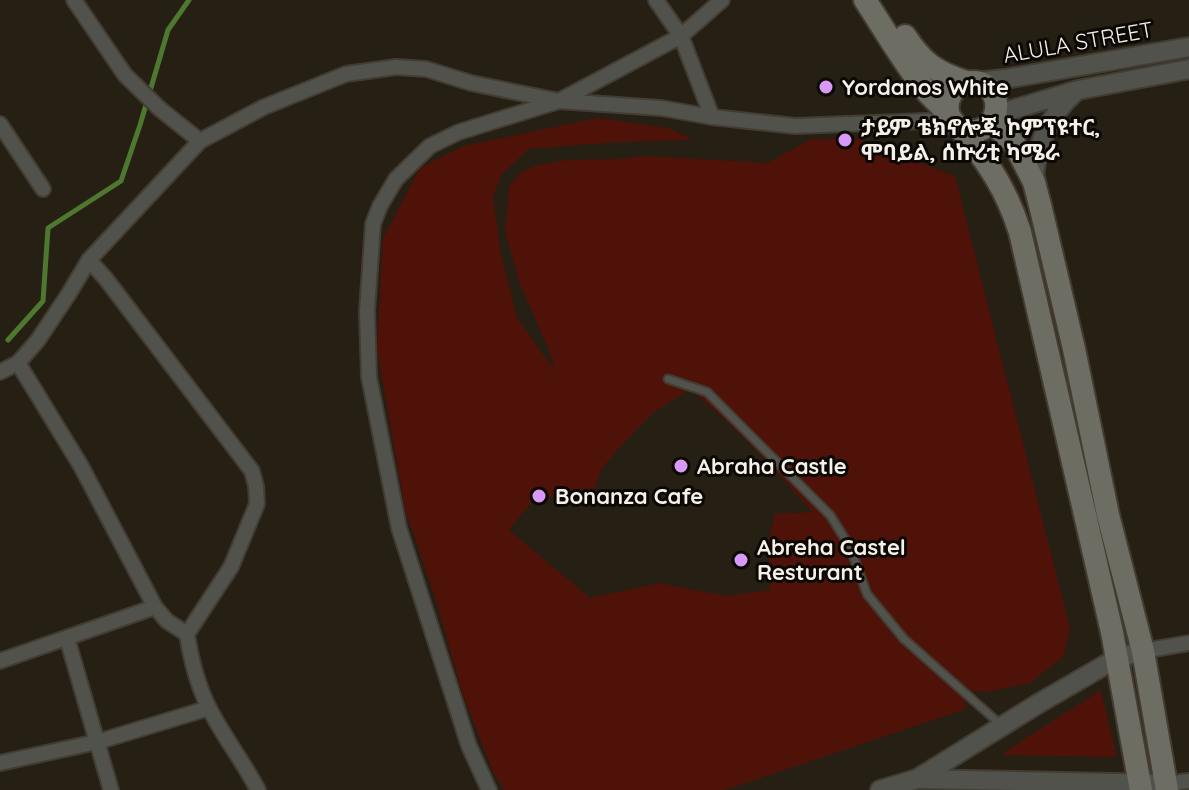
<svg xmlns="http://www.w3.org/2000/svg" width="1189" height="790" font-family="Quicksand,'Noto Sans Ethiopic',sans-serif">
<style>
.green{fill:#4f1209;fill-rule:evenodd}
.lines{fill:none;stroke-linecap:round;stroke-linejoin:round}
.stream{stroke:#4e782f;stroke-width:5}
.service-casing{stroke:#423c32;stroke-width:11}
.minor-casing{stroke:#423c32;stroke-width:18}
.tertiary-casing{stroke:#423c32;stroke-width:22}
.secondary-casing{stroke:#423c32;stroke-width:26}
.service{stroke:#51524b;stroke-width:7}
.minor{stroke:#51524b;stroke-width:14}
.tertiary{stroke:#51524b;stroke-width:18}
.secondary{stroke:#6d6d63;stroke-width:22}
.poi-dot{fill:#d99af7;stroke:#0c0905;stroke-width:3}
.labels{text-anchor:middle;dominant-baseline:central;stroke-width:6;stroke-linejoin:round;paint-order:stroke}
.street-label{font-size:22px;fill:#f5f0e9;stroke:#0c0905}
.poi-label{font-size:22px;font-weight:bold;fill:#f5f0e9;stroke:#0c0905;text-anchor:start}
</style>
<rect width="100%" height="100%" fill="#251f14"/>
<!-- green -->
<g class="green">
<path d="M597,118l71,10 26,12 -77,2 -88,7 -27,25 -9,23 8,57 16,64 38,53 -6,-21 -30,-68 -14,-51 4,-44 11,-14 14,-7 32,-6 49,-1 33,-3 120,7 43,-24h48l96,37 115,452 -6,28 -34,27 -43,9 -24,-2 3,19 -241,81h-221l-11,-18 -31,-80 -24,-85 -33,-98 -28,-160 6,-111 37,-70 44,-22zM690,389c44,37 85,79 122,123l-37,2 -7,28 2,48 -44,6 -66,-13 -70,15 -81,-68 25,-31 59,-6 9,-24 13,-17 38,-39z"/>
<polygon points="1101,690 1117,757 1003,755 1005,752"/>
</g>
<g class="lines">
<!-- stream -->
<polyline class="stream" points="8,340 43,301 48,228 121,181 140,125 168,30 189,0"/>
<!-- service casing -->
<g class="service-casing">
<polyline id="service" points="668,379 707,392 830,515 850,547 867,594 904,639 1000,724"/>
</g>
<!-- minor casing -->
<g class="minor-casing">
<g id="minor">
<polyline points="74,0 125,75 160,109 200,141"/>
<polyline points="656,0 681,36 712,117"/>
<polyline points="0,124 43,189"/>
<path d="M89,260l17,19 146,192 4,15 1,18 -26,63 -44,67c4,26 10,50 22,74 14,28 34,53 49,82"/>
<polyline points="18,363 81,466 155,607 167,621 187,634"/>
<polyline points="0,372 18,363 38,340 68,295 89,260 200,141 264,107 346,74 396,67 426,69 471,83 559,101 661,108 712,117 795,126 951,120"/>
<polyline points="67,638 111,790"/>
<polyline points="1143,651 1189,643"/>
<polyline points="0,661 155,607"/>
<polyline points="0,763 97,742 209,708"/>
<polyline points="1166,784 1189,781"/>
<polyline points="489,790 469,746 399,528 369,377 367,311 373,224 380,206 396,179 430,146 459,132 559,101 681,36 722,0"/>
</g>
</g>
<!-- tertiary casing -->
<g class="tertiary-casing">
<g id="tertiary">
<polyline points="974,82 1005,79 1189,47"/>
<polyline points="995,115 1078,90 1189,69"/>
<path d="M1034,182c1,-35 14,-65 40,-89"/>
<polyline points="917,779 1166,784"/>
<polyline points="880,790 917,779 1036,705 1117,658 1143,651"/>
</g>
</g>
<!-- secondary casing -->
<g class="secondary-casing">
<g id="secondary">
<path d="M865,0c19,29 37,60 58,87 7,10 18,17 25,27 4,6 5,10 12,14 9,5 20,4 28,-3 7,-6 9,-14 8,-23 -5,-31 -53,-25 -48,11"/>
<path d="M905,36c18,27 30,36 61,46"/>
<polyline points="991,122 1014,143 1034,182 1041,209 1074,349 1108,515 1143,651 1167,790"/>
<path d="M962,130c28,36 44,59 58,102l92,400 29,158"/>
</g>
</g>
<!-- service -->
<use href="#service" class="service"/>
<!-- minor -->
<use href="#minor" class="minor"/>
<!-- tertiary -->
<use href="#tertiary" class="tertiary"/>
<!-- secondary -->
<use href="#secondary" class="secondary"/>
</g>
<!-- markers -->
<g class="poi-dot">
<circle cx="826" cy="87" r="8"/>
<circle cx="845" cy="140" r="8"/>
<circle cx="681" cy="466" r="8"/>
<circle cx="539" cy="496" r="8"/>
<circle cx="741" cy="560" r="8"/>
</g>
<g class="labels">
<!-- street labels -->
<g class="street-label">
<text transform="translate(1078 42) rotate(-10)">ALULA STREET</text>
</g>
<!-- poi labels -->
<g class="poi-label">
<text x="842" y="87">Yordanos White</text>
<text x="861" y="127">ታይም ቴክኖሎጂ ኮምፕዩተር,<tspan x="861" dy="25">ሞባይል, ሰኵሪቲ ካሜራ</tspan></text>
<text x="697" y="466">Abraha Castle</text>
<text x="555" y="496">Bonanza Cafe</text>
<text x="757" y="547">Abreha Castel<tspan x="757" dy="25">Resturant</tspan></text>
</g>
</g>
</svg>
